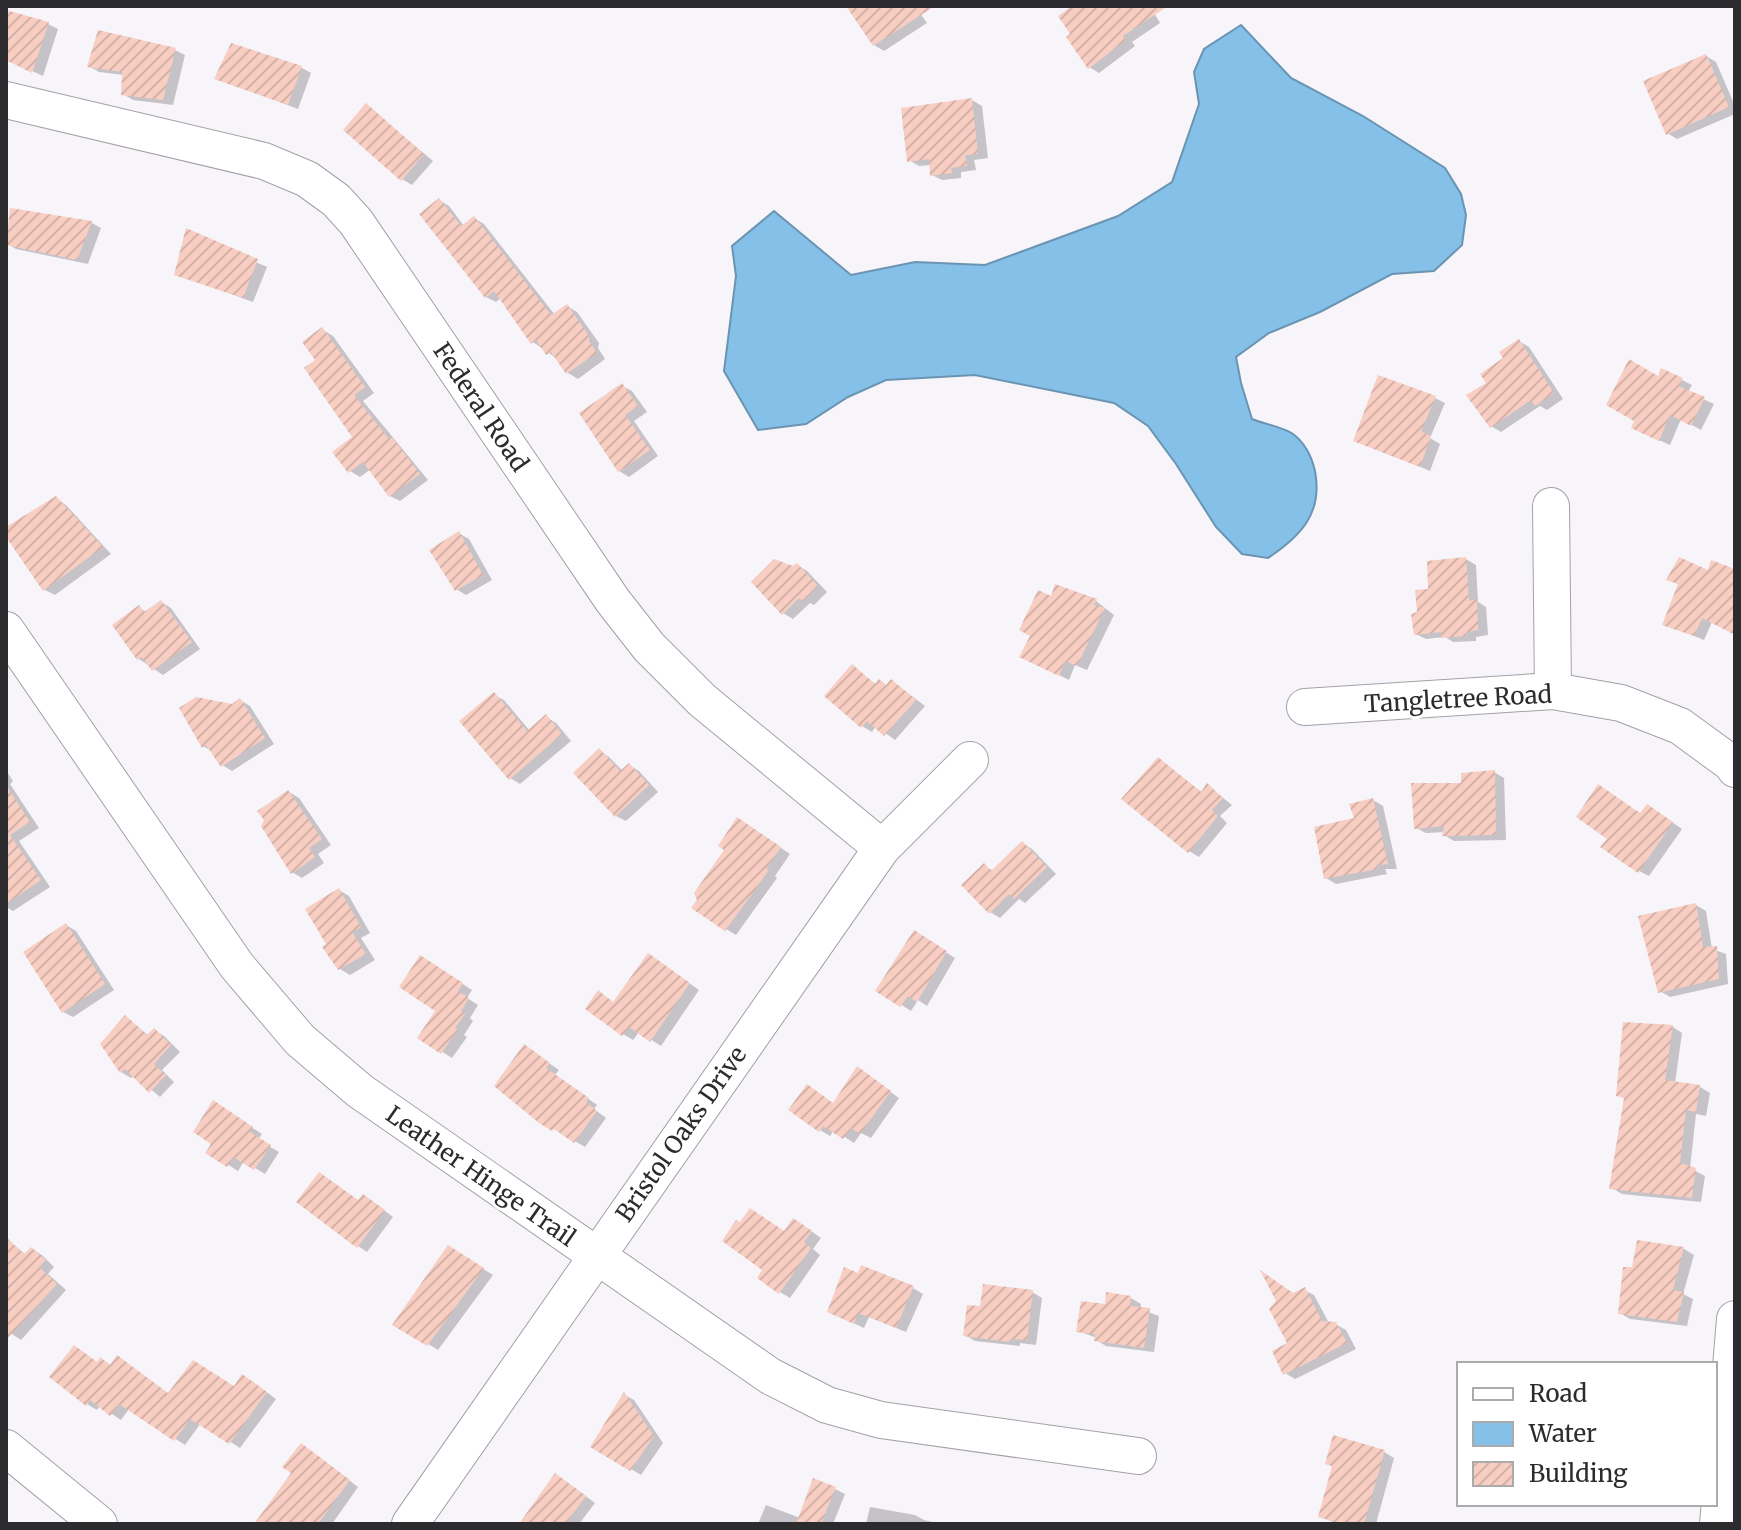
<svg xmlns="http://www.w3.org/2000/svg" width="1741" height="1530" font-family="Merriweather,serif">
<style>
.water{fill:#85c0e9;stroke:#6a94b1;stroke-width:2}
.shadow{fill:#0003}
.building{fill:url(#building-hatch)}
.lines{fill:none;stroke-linecap:round;stroke-linejoin:round}
.minor-casing{stroke:#a3a1a6;stroke-width:38}
.minor{stroke:#fff;stroke-width:36}
.labels{text-anchor:middle;dominant-baseline:central;stroke-width:6;stroke-linejoin:round;paint-order:stroke}
.street-label{font-size:24px;fill:#2c2c2e;stroke:#fff}
</style>
<defs>
<pattern id="building-hatch" width="6" height="6" patternUnits="userSpaceOnUse" patternTransform="scale(2)"><rect width="6" height="6" fill="#f8cec2"/><path d="M-1 1l2-2M0 6l6-6M5 7l2-2" fill="none" stroke="#d5b1a7"/></pattern>
</defs>
<rect width="100%" height="100%" fill="#f7f4fa"/>
<!-- water -->
<path class="water" d="M1241,25l50,53 72,38 82,52 16,26 5,21 -4,30 -28,26 -42,3 -72,38 -51,21 -33,24 5,26 11,36c12,5 31,8 41,15 12,9 19,24 22,37 8,42 -14,65 -47,87l-26,-4 -26,-27 -40,-63 -28,-38 -34,-23 -139,-28 -89,5 -38,17 -42,27 -48,6 -34,-59 12,-95 -4,-30 42,-35 77,64 64,-13 70,3 133,-49 54,-34 27,-78 -5,-32 10,-23z"/>
<!-- shadow -->
<g class="shadow">
<polygon points="848,6 915,6 927,23 884,51 874,45"/>
<polygon points="1075,6 1150,6 1160,23 1132,42 1135,46 1099,73 1089,67 1073,35"/>
<polygon points="6,12 48,24 58,29 43,76 6,59"/>
<polygon points="232,46 302,68 311,73 298,109 217,78"/>
<polygon points="175,50 185,55 173,105 133,100 123,94 124,75 99,72 89,66"/>
<polygon points="1706,56 1716,62 1735,106 1735,114 1677,139 1667,133"/>
<polygon points="972,100 982,106 988,158 974,160 976,170 961,172 961,178 942,180 932,175 931,165 919,166 909,160"/>
<polygon points="367,106 433,161 412,185 402,179"/>
<polygon points="439,200 449,206 464,226 474,218 484,224 555,315 567,306 577,312 599,343 598,348 605,359 578,379 568,373 559,360 533,342 501,298 496,302 486,297"/>
<polygon points="12,210 92,223 101,228 88,264 16,249 6,243"/>
<polygon points="187,231 267,267 253,302 176,274"/>
<polygon points="323,330 333,336 374,393 363,401 428,480 400,501 390,496 371,469 360,477 350,471 355,437"/>
<polygon points="1519,341 1529,347 1563,399 1547,410 1540,406 1501,432 1491,426 1489,383"/>
<polygon points="1662,370 1692,385 1688,392 1714,404 1701,430 1681,419 1670,445 1643,433 1637,420"/>
<polygon points="622,386 632,391 647,412 634,421 658,456 629,477 619,471"/>
<polygon points="1435,398 1445,403 1430,438 1440,444 1430,471 1356,440"/>
<polygon points="56,499 66,505 111,554 55,595 45,590 6,529"/>
<polygon points="460,534 469,539 492,580 466,595 456,589"/>
<polygon points="1466,559 1476,565 1478,602 1486,607 1488,635 1476,637 1476,641 1453,642 1445,637 1426,639 1416,634 1419,614 1430,591"/>
<polygon points="797,565 807,571 827,592 814,605 810,603 793,619 783,613"/>
<polygon points="1709,572 1735,572 1735,633 1712,622 1704,640 1665,624 1680,585 1669,579"/>
<polygon points="1096,601 1114,615 1087,670 1075,665 1069,680 1032,662"/>
<polygon points="161,602 171,608 200,649 163,675 139,659 139,608 147,612"/>
<polygon points="852,667 877,685 887,686 892,681 925,706 895,740 876,726 872,732 862,726"/>
<polygon points="494,695 504,700 530,731 546,717 556,723 571,741 520,784 510,778"/>
<polygon points="240,700 250,706 274,744 232,771 222,765 214,752 203,746 232,706"/>
<polygon points="599,751 609,757 623,771 629,765 639,771 658,792 626,821 616,816"/>
<polygon points="1159,760 1203,793 1208,786 1232,805 1220,816 1227,823 1199,857 1189,851"/>
<polygon points="6,770 13,781 10,784 39,828 19,841 50,887 13,911 6,907"/>
<polygon points="1494,772 1504,778 1506,840 1454,841 1444,835 1445,832 1426,833 1416,828 1462,785"/>
<polygon points="289,792 299,798 331,845 318,854 324,863 302,878 292,872 266,820"/>
<polygon points="1373,800 1383,806 1397,869 1385,869 1387,874 1336,884 1326,878 1356,820"/>
<polygon points="1657,812 1682,829 1649,876 1639,871 1641,815"/>
<polygon points="748,825 790,854 775,876 777,878 736,935 726,929"/>
<polygon points="1022,843 1032,849 1056,874 1025,903 1019,899 1000,918 990,912 984,866 994,871"/>
<polygon points="339,890 349,896 370,933 361,938 375,960 350,975 340,969 329,944"/>
<polygon points="1696,905 1706,911 1712,949 1726,954 1728,984 1670,997 1660,991"/>
<polygon points="66,925 76,931 114,990 73,1017 63,1012"/>
<polygon points="925,939 955,958 927,1006 918,1000 911,1011 878,990"/>
<polygon points="658,961 699,990 661,1046 639,1032 633,1040 623,1034 615,1003"/>
<polygon points="430,963 472,990 467,998 478,1005 470,1018 473,1021 464,1035 467,1037 452,1058 420,1038 438,1010"/>
<polygon points="126,1017 149,1036 154,1030 164,1036 180,1052 162,1070 174,1082 160,1097 134,1075 131,1078 121,1072"/>
<polygon points="1673,1027 1682,1033 1675,1083 1700,1087 1710,1093 1706,1116 1696,1114 1690,1168 1705,1176 1701,1202 1622,1194 1612,1188 1626,1099 1618,1095"/>
<polygon points="534,1053 559,1070 555,1075 597,1105 594,1109 606,1118 585,1147 541,1121"/>
<polygon points="867,1075 899,1098 871,1138 861,1133 854,1143 834,1130 830,1136 820,1130 834,1105"/>
<polygon points="223,1109 262,1134 258,1140 279,1152 265,1174 244,1161 238,1171 208,1152"/>
<polygon points="359,1202 373,1202 393,1217 367,1252 358,1246"/>
<polygon points="804,1226 821,1238 813,1249 820,1255 790,1298 780,1292 765,1270 785,1233"/>
<polygon points="6,1238 26,1255 32,1249 42,1255 54,1267 48,1274 66,1290 21,1340 6,1330"/>
<polygon points="1638,1242 1684,1249 1694,1255 1683,1294 1693,1299 1687,1326 1630,1319 1620,1313 1634,1270"/>
<polygon points="449,1248 493,1275 438,1350 395,1324"/>
<polygon points="913,1288 923,1294 906,1332 869,1317 864,1328 829,1312"/>
<polygon points="1304,1290 1314,1295 1329,1323 1335,1324 1346,1330 1356,1349 1295,1379 1285,1373 1294,1295"/>
<polygon points="1032,1292 1042,1298 1036,1345 1020,1343 1020,1346 975,1341 965,1335 981,1309"/>
<polygon points="1131,1298 1141,1304 1140,1309 1159,1316 1154,1352 1106,1346 1096,1340 1097,1338 1078,1331 1106,1307"/>
<polygon points="101,1360 169,1395 235,1388 253,1382 276,1399 240,1448 201,1423 185,1445 129,1409 121,1420 100,1406 97,1410 87,1404"/>
<polygon points="625,1395 634,1400 663,1443 641,1475 593,1446"/>
<polygon points="311,1451 358,1487 332,1524 256,1524"/>
<polygon points="1384,1452 1394,1458 1376,1524 1337,1524 1320,1516 1333,1467 1327,1463"/>
<polygon points="565,1481 595,1503 579,1524 521,1524"/>
<polygon points="835,1489 845,1494 833,1524 758,1524 766,1505 800,1518"/>
<polygon points="870,1507 915,1515 924,1520 942,1524 866,1524"/>
</g>
<!-- building -->
<g class="building">
<polygon points="846,6 935,6 873,46"/>
<polygon points="1072,6 1168,6 1123,36 1126,40 1088,69 1066,37 1070,34 1058,16"/>
<polygon points="6,10 49,22 32,73 6,60"/>
<polygon points="98,30 176,48 163,100 121,95 122,72 87,67"/>
<polygon points="231,43 302,66 288,105 214,79"/>
<polygon points="1706,54 1729,107 1666,135 1643,81"/>
<polygon points="972,98 978,154 965,155 967,166 951,168 952,173 930,176 929,159 907,162 901,108"/>
<polygon points="366,103 424,154 401,181 343,130"/>
<polygon points="439,198 461,226 474,216 551,315 567,304 589,336 589,341 597,353 566,374 551,352 546,355 536,340 531,344 494,291 485,298 419,214"/>
<polygon points="10,208 92,221 77,260 6,245"/>
<polygon points="186,228 258,259 243,298 174,275"/>
<polygon points="322,327 365,387 354,395 389,439 392,437 420,474 389,497 363,462 348,473 332,452 352,437 304,368 315,360 302,342"/>
<polygon points="1519,339 1554,393 1535,406 1531,400 1490,428 1466,395 1486,383 1480,374 1503,358 1499,352"/>
<polygon points="1629,359 1658,376 1661,368 1683,378 1678,386 1705,397 1691,426 1670,415 1659,441 1631,428 1634,421 1606,405"/>
<polygon points="1378,375 1436,396 1421,431 1431,436 1420,467 1353,441"/>
<polygon points="622,383 638,406 625,415 650,450 618,472 579,413"/>
<polygon points="56,496 103,547 43,591 6,537 6,527"/>
<polygon points="459,531 483,575 455,591 429,550"/>
<polygon points="1466,557 1469,601 1477,599 1478,630 1466,632 1467,636 1441,638 1441,632 1414,635 1411,614 1417,612 1415,590 1428,589 1427,561"/>
<polygon points="1679,557 1708,570 1711,560 1735,569 1735,635 1702,618 1694,636 1662,625 1678,584 1666,580"/>
<polygon points="774,559 793,566 797,563 818,586 803,601 799,598 782,615 751,582"/>
<polygon points="1055,584 1097,599 1094,605 1105,608 1077,666 1065,661 1059,676 1019,657 1030,636 1019,630 1038,590 1051,596"/>
<polygon points="161,600 192,642 152,671 142,657 137,660 112,625 139,605 144,612"/>
<polygon points="852,664 875,684 879,679 886,685 891,679 916,700 884,736 867,721 861,728 824,696"/>
<polygon points="494,692 527,731 546,714 562,734 509,780 459,721"/>
<polygon points="196,697 232,704 240,698 265,738 221,767 206,745 202,748 179,708"/>
<polygon points="599,748 620,771 629,763 649,785 615,817 573,773"/>
<polygon points="1158,757 1201,792 1207,783 1223,798 1212,810 1218,816 1188,853 1121,799"/>
<polygon points="1495,770 1496,835 1442,836 1444,826 1414,829 1411,783 1461,783 1461,773"/>
<polygon points="1598,784 1640,813 1647,804 1673,822 1638,873 1600,847 1607,839 1576,817"/>
<polygon points="6,785 30,822 10,835 41,880 6,904"/>
<polygon points="288,790 322,839 309,848 315,857 291,874 261,826 264,820 257,811"/>
<polygon points="1373,798 1388,864 1376,865 1378,869 1324,879 1314,827 1354,818 1349,804"/>
<polygon points="737,817 781,847 766,869 769,870 725,931 691,908 697,900 694,893 724,850 718,846"/>
<polygon points="1022,841 1047,867 1014,899 1009,894 989,914 961,885 984,863 991,871"/>
<polygon points="339,888 361,927 352,932 366,954 338,970 322,947 326,944 305,909"/>
<polygon points="1696,903 1703,947 1717,946 1719,979 1658,993 1638,916"/>
<polygon points="66,923 105,984 62,1013 23,952"/>
<polygon points="914,930 947,951 917,1002 908,996 900,1007 875,991"/>
<polygon points="648,953 690,983 650,1042 629,1027 622,1036 585,1009 598,990 613,1002"/>
<polygon points="420,955 463,983 458,991 469,998 461,1011 465,1014 455,1028 458,1029 441,1054 417,1038 435,1011 399,987"/>
<polygon points="125,1015 147,1035 154,1028 171,1045 154,1064 166,1075 149,1093 125,1069 120,1073 100,1044"/>
<polygon points="1623,1022 1673,1025 1665,1080 1700,1085 1696,1112 1686,1110 1680,1163 1696,1168 1692,1198 1609,1189 1624,1098 1616,1096"/>
<polygon points="524,1044 550,1063 546,1068 589,1098 586,1102 597,1111 574,1143 554,1129 552,1131 539,1123 494,1086"/>
<polygon points="857,1066 891,1091 860,1134 851,1128 843,1139 823,1126 819,1132 788,1110 807,1084 833,1103"/>
<polygon points="213,1100 253,1127 250,1132 271,1145 254,1170 233,1157 227,1167 205,1153 211,1144 193,1132"/>
<polygon points="319,1172 358,1200 363,1194 385,1210 357,1248 296,1202"/>
<polygon points="750,1208 784,1231 793,1218 812,1231 804,1242 811,1248 779,1294 757,1278 762,1270 722,1241 736,1220 740,1222"/>
<polygon points="6,1237 24,1254 31,1247 46,1260 39,1267 57,1284 6,1340"/>
<polygon points="1637,1240 1684,1247 1673,1290 1684,1292 1677,1322 1618,1314 1623,1267 1632,1267"/>
<polygon points="448,1245 484,1268 427,1346 392,1325"/>
<polygon points="861,1265 914,1286 896,1328 858,1313 854,1324 827,1312 844,1267 858,1273"/>
<polygon points="1260,1270 1293,1293 1305,1287 1322,1321 1336,1322 1347,1343 1283,1375 1272,1351 1287,1343 1269,1309 1276,1301"/>
<polygon points="983,1284 1033,1290 1027,1340 1011,1339 1010,1342 963,1336 967,1305 980,1306"/>
<polygon points="1106,1292 1131,1296 1130,1306 1150,1308 1144,1348 1094,1341 1095,1334 1076,1332 1081,1301 1105,1304"/>
<polygon points="74,1345 97,1362 100,1357 110,1365 117,1355 168,1393 193,1360 234,1386 242,1374 267,1392 229,1444 190,1419 174,1441 119,1404 110,1416 90,1400 86,1406 49,1377"/>
<polygon points="624,1392 654,1436 630,1471 590,1447"/>
<polygon points="1333,1435 1385,1450 1364,1524 1343,1524 1318,1517 1332,1466 1325,1464"/>
<polygon points="301,1443 350,1480 318,1524 254,1524 291,1473 282,1467"/>
<polygon points="555,1473 586,1496 565,1524 519,1524"/>
<polygon points="813,1478 836,1487 821,1524 796,1524"/>
</g>
<g class="lines">
<!-- minor casing -->
<g class="minor-casing">
<g id="minor">
<polyline points="6,100 264,161 307,179 336,200 356,222 613,601 649,647 702,700 882,848"/>
<polyline points="1551,506 1553,691"/>
<polyline points="6,630 237,966 300,1040 360,1091 770,1376 827,1405 881,1420 1138,1456"/>
<polyline points="1305,707 1553,691 1621,703 1680,726 1732,764 1735,769"/>
<polyline points="6,1448 99,1524"/>
<polyline points="410,1524 882,848 970,760"/>
<polyline points="1718,1524 1735,1319"/>
</g>
</g>
<!-- minor -->
<use href="#minor" class="minor"/>
</g>
<g class="labels">
<!-- street labels -->
<g class="street-label">
<text transform="translate(481 407) rotate(56)">Federal Road</text>
<text transform="translate(1458 699) rotate(-3)">Tangletree Road</text>
<text transform="translate(681 1134) rotate(-55)">Bristol Oaks Drive</text>
<text transform="translate(481 1176) rotate(35)">Leather Hinge Trail</text>
</g>
</g>
<!-- border -->
<rect width="1741" height="1530" fill="none" stroke="#2c2c2e" stroke-width="16"/>
<!-- legend -->
<rect x="1457" y="1362" width="260" height="144" fill="#ffffff" stroke="#ababab" stroke-width="2"/>
<rect x="1473" y="1388" width="40" height="12" fill="#ffffff" stroke="#ababab" stroke-width="2"/>
<text x="1529" y="1402" font-size="24" fill="#2c2c2e">Road</text>
<rect x="1473" y="1422" width="40" height="24" fill="#85c0e9" stroke="#ababab" stroke-width="2"/>
<text x="1529" y="1442" font-size="24" fill="#2c2c2e">Water</text>
<rect x="1473" y="1462" width="40" height="24" fill="url(#building-hatch)" stroke="#ababab" stroke-width="2"/>
<text x="1529" y="1482" font-size="24" fill="#2c2c2e">Building</text>
</svg>
